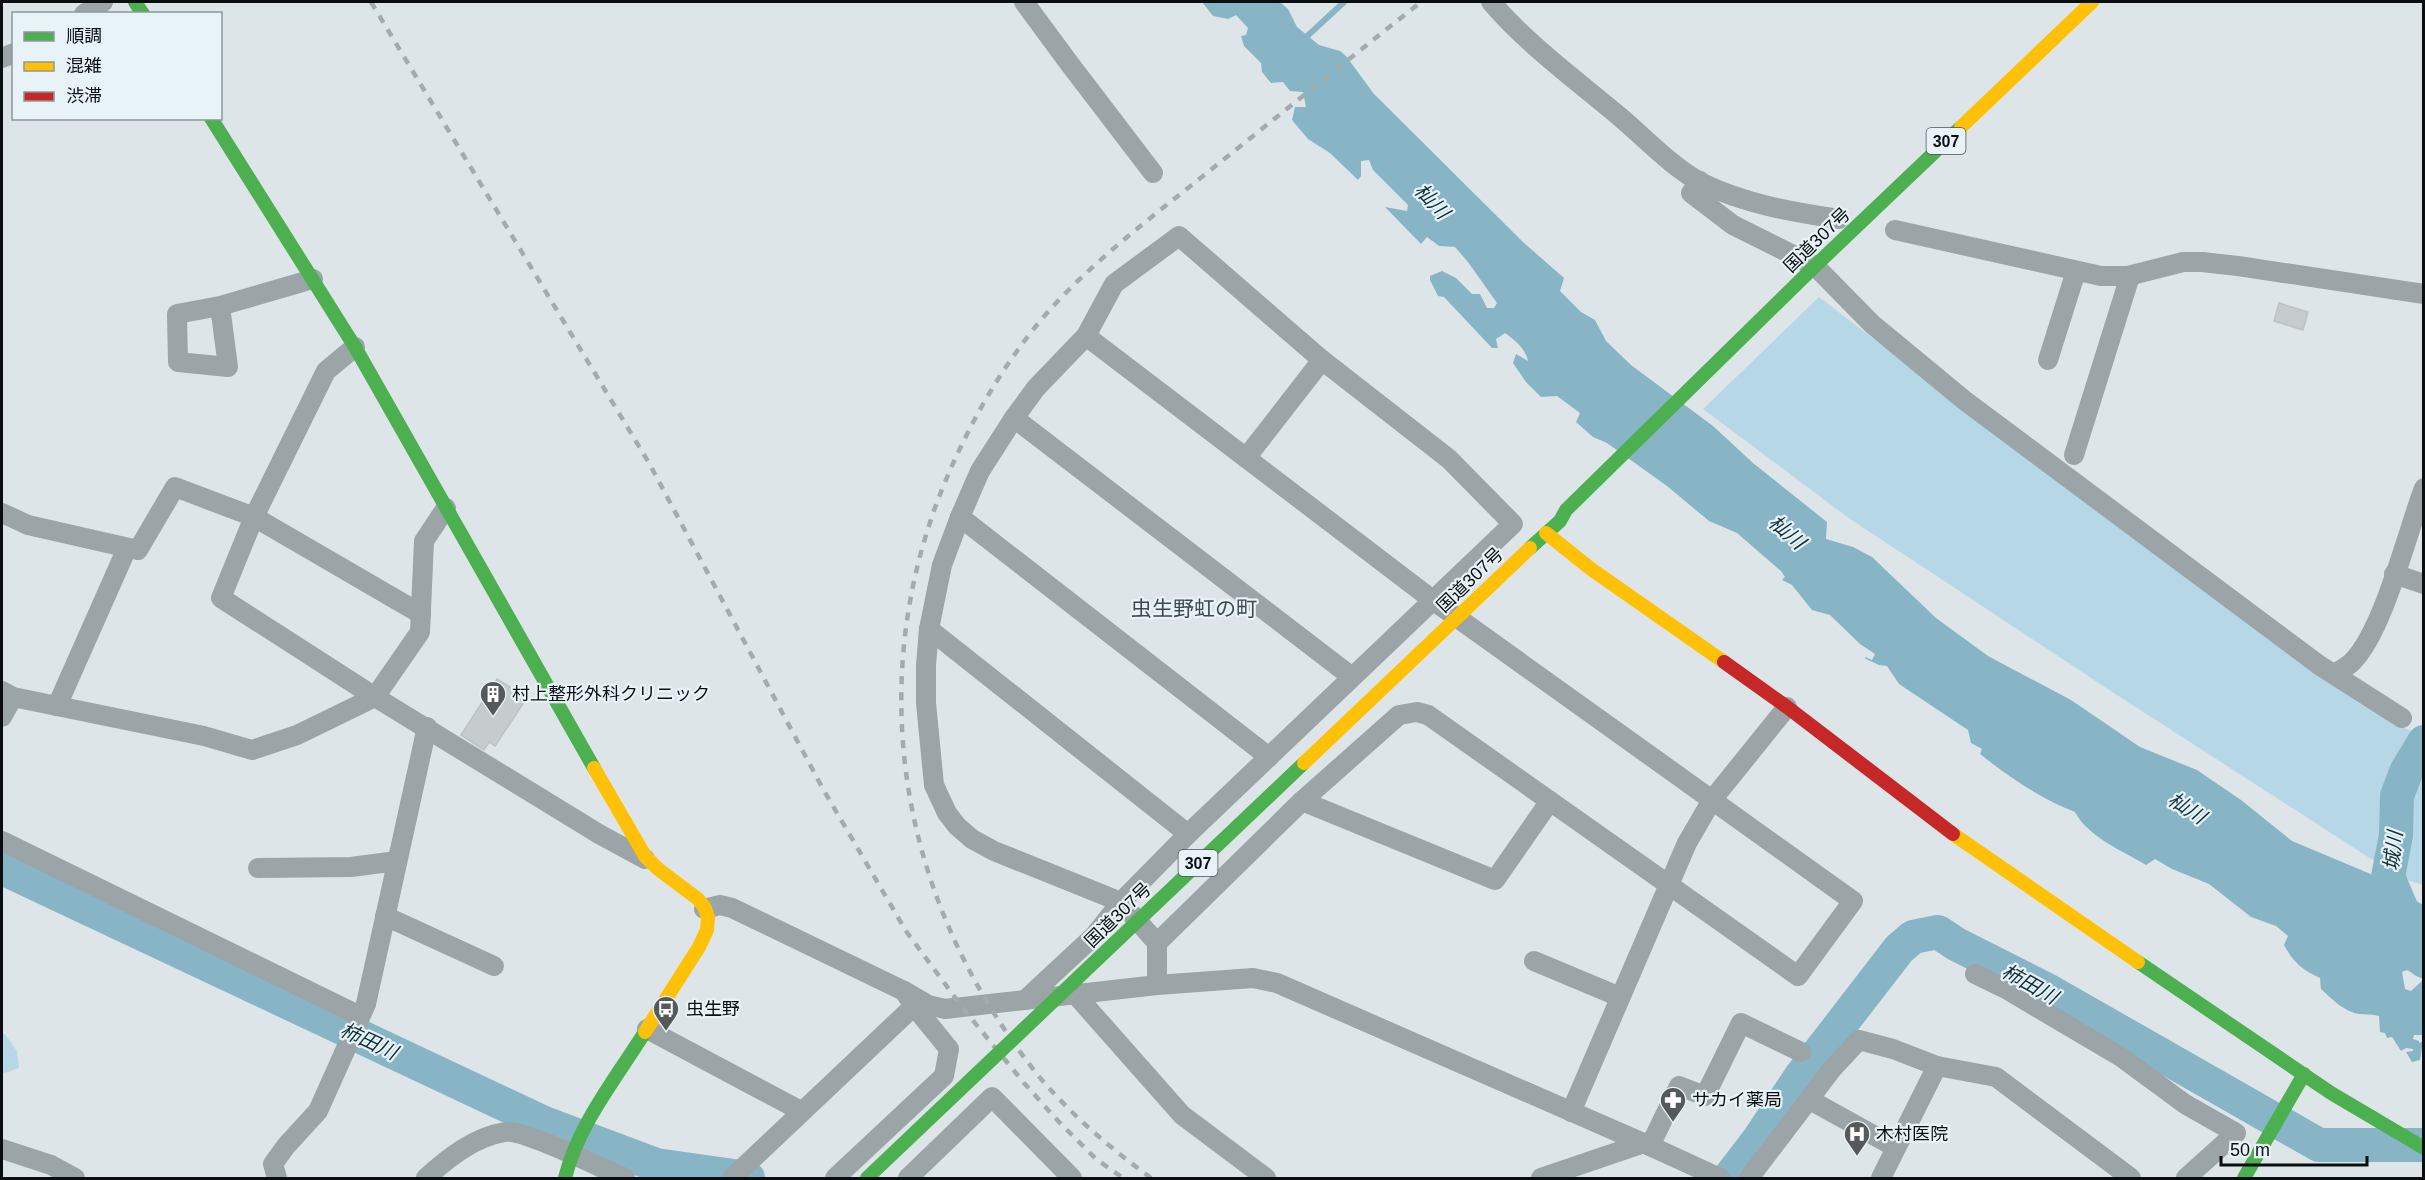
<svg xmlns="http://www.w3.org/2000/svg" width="2425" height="1180" font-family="Helvetica,'Noto Sans JP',sans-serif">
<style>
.green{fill:#b6d8e6}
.water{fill:#87b5c6}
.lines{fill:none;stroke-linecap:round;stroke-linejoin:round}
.stream{stroke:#87b5c6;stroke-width:6}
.river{stroke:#87b5c6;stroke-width:34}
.building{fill:#c6cbcd;stroke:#bec2c5;stroke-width:1.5}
.street{stroke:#9ba4a7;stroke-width:20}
.fast{stroke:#4caf50;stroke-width:14}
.slow{stroke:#ffc107;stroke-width:14}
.jam{stroke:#c62828;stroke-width:14}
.rail{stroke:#a4abae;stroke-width:4.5;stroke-dasharray:8 8;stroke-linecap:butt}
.fast-bridge{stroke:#4caf50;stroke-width:14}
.slow-bridge{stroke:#ffc107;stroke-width:14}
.labels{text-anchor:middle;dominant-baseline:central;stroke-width:4.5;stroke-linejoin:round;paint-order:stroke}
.shield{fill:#e8f3f8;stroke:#4d5356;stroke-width:1.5}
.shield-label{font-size:16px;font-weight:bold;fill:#0a0e10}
.street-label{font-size:18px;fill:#0a0e10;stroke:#e8f3f8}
.poi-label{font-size:18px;fill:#0a0e10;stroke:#e8f3f8;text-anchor:start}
.water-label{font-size:20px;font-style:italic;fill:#102f3a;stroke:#e8f3f8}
.quarter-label{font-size:21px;fill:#3f484c;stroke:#e8f3f8}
</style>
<rect width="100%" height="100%" fill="#dee5e8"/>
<!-- green -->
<g class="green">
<polygon points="1819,297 2103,515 2399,726 2423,735 2423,885 2407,880 2368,857 2117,695 1850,519 1703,409"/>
<polygon points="2,1034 5,1034 17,1051 19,1068 2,1074"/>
</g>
<!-- water -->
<path class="water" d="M1202,2h78l8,7 9,18 22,18 21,6 6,5 28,38 149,148 41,36 -4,13 21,21 14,8 11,21 25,24 82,61 40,37 74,59 -1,17 27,8 19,10 64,61 52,38 83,44 69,47 57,23 44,30 51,41 81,34 50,30v74l-16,-9 -5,2 3,17 6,2 12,-11v55h-9l-1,4 6,2v2l4,-2 -3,19 -8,2 -6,-10 7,-1v-2l-7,-1 -5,3 -9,-14 -5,1 -2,-5 -5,-1 -1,-16c-7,-2 -13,-1 -20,-2 -15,-2 -28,-16 -38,-25l-1,-11c-17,-7 -27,-16 -36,-33l4,-9 -12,-10 -25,-9 -42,-33 -37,-15 -17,-10 -9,6c-23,-14 -58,-28 -71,-53 -34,-13 -66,-35 -95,-58l2,-5 -11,-6 -3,-13 -69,-46 -12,-18 -8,-1 -13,-6 -1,-2 7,3 3,-6 -15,-10 -30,-29 -18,-5 -20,-25 -10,-5 3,-3 -4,-6 -44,-38 -28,-12 -42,-35 -60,-43 -14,-6 -17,-15 4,-9 -23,-17 -16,1 -15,-15 -13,-19 3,-9 12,7c-3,-13 -12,-20 -23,-28l-9,6 2,9h-6l-48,-51 -6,-1 -8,-16v-4l12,-5 14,7 16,16h8l7,14h7l3,-5 -29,-41 -13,-15 -16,-1 -12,-9 -6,7 -36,-37 22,4 1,-6 -35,-35 -4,-10 -8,1v15l-3,4 -28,-27 -22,-14 -16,-19 3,-13h11l-3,-15 -13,-1 -7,-9 -12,1 -9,-11 -1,-9 -17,-17 -3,-10 5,-1 2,-7 -12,-13 -8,4 -15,-3z"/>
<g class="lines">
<!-- stream -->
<g class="stream">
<polyline points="1303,40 1344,2"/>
<polyline points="2298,1149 2305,1138"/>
</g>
<!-- river -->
<g class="river">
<polyline points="2424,742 2406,772 2397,796 2396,835 2388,877 2424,961"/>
<polyline points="2,868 544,1123 656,1165 748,1178"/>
<polyline points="1729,1178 1759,1139 1801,1076 1899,949 1913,937 1938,932 1956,944 2049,991 2319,1145 2424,1145"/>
</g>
</g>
<!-- building -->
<g class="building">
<polygon points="2279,303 2308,312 2303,330 2274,321"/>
<polygon points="497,679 527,698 495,746 489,742 484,750 461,735"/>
</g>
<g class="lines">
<!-- street -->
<g class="street">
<polyline points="1024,2 1069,63 1153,173"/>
<path d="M1491,2c38,44 85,78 129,115 25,21 54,52 82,66 43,21 90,29 137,36"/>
<polyline points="84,14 103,2"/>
<polyline points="2,58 14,53"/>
<polyline points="1700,181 1691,193 1733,225 1815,266 1872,324 1964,400 2319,665 2402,718"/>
<polyline points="1895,230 2101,276 2128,276 2183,262 2202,262 2238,266 2424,294"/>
<polyline points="220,306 177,314 178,362 228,367 220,306 313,279"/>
<polyline points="1086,336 1434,601 1853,901 1798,976 1428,715 1417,712 1399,715 1302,801 1157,943 1157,985"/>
<polyline points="355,347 326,371 254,517 221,598 375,697 599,834 645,859"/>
<polyline points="2048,360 2076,271"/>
<polyline points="1014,418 1352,677"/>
<polyline points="2074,455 2130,276"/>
<polyline points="1246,458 1322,360"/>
<polyline points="2,513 28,525 138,550 175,487 254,517 421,614"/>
<polyline points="960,517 1269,757"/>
<polyline points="2394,574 2424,584"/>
<polyline points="929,629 1188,834"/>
<path d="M2334,674c6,-4 14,-7 19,-13 31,-32 54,-128 71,-173"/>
<polyline points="2,691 13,697 204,736 252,750 297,735 375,697 420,632 424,541 446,508"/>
<polyline points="57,706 127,548"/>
<polyline points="2,717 13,697"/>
<polyline points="1302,801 1495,880 1550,801"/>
<polyline points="2,841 360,1016"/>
<polyline points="258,868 351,867 397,861"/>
<polyline points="704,909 720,905 732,908 904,991 914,1006 949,1049 944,1076 835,1178"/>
<polyline points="385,916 494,966"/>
<polyline points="1534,961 1620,997"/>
<polyline points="1975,974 2006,989 2121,1057 2185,1104 2236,1133 2186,1178"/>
<polyline points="904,991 928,1005 945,1009 1157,985 1253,978 1277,983 1650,1146 1720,1178"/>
<polyline points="1075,994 1182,1115 1266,1178"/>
<polyline points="1025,1000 1095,935 1121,902 1188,834 1513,524 1449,459 1322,360 1179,236 1114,284 1086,336 1036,388 1014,418 980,471 960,517 942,565 929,629 926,665 926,703 934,785 947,813 957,826 972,839 994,851 1121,902 1157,943"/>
<polyline points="647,1029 801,1111"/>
<polyline points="1810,1100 1895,1147"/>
<polyline points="1571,1112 1687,843 1712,800 1787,707"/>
<polyline points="1650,1146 1679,1086 1705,1096 1741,1023 1801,1052"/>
<polyline points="2,1149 51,1165 75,1178"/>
<polyline points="277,1178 273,1164 286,1146 318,1111 366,1004 427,727"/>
<path d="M426,1178c22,-20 48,-41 79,-46 20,-3 97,37 120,46"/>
<polyline points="732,1178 914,1006"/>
<polyline points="908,1178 992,1097 1072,1178"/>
<polyline points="1541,1178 1644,1143"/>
<polyline points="1749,1178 1832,1069 1859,1040 1893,1049 1937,1066 1996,1077 2131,1178"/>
<polyline points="1881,1178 1937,1066"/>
</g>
<!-- fast -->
<g class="fast">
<polyline points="135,2 143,14"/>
<polyline points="211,118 355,347 594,768"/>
<polyline points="1530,548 1560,521 1566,510 1815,266 1961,127"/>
<polyline points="2138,962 2331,1093 2424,1148"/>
<path d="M565,1178c13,-53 51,-100 80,-146"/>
<polyline points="2244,1178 2304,1074"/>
</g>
<!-- slow -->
<g class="slow">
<polyline points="1961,127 2092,2"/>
<polyline points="1546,533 1591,569 1724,662"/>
<polyline points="594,768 645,856 658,869 698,899 705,908 708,918 707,930 699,947 645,1032"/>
<polyline points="1953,834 2138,962"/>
</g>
<!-- jam -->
<polyline class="jam" points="1724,662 1787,707 1953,834"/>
<!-- rail -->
<g class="rail">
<polyline points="371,2 649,463 823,789 906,931 962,1007 1024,1083 1059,1122 1096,1159 1123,1178"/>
<path d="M1151,1178c-41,-30 -82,-65 -114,-104 -132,-166 -174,-377 -98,-577 26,-66 61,-130 108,-184 47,-53 105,-96 161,-141 71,-57 142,-114 213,-170"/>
</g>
<!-- fast-bridge -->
<polyline class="fast-bridge" points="867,1178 1304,763"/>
<!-- slow-bridge -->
<polyline class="slow-bridge" points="1304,763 1530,548"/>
</g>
<!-- icons -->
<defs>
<g id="building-pin" transform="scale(1.35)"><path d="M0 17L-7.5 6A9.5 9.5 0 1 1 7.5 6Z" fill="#54595c" stroke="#e8f3f8"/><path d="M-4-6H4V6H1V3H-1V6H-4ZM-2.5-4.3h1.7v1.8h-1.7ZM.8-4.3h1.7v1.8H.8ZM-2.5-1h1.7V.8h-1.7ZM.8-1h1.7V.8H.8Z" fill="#fff"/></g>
<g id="bus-pin" transform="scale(1.35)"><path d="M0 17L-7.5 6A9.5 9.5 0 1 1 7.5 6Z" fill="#54595c" stroke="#e8f3f8"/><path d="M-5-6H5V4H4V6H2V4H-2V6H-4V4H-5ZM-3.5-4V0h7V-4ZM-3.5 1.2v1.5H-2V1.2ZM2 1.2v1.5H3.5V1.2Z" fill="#fff"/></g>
<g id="pharmacy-pin" transform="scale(1.35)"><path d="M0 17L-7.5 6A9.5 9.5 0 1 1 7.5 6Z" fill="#54595c" stroke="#e8f3f8"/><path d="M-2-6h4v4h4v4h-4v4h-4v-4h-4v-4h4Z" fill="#fff"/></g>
<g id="hospital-pin" transform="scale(1.35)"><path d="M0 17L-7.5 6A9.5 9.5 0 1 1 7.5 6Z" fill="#54595c" stroke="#e8f3f8"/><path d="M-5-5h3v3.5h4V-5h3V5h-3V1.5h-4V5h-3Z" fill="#fff"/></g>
</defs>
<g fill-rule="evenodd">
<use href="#building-pin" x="493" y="694"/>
<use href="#bus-pin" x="666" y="1009"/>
<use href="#pharmacy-pin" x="1673" y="1100"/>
<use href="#hospital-pin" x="1857" y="1134"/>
</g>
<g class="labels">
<!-- shield labels -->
<g class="shield">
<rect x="1926.5" y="128" width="39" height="26" rx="4.5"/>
<rect x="1178.5" y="850" width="39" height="26" rx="4.5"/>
</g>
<g class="shield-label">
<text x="1946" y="141">307</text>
<text x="1198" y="863">307</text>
</g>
<!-- street labels -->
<g class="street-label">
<text transform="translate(1817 240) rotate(-44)">国道307号</text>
<text transform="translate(1470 580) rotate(-44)">国道307号</text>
<text transform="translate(1118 915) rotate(-44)">国道307号</text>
</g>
<!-- poi labels -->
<g class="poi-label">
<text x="512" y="694">村上整形外科クリニック</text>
<text x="686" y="1009">虫生野</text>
<text x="1692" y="1100">サカイ薬局</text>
<text x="1876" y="1134">木村医院</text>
</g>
<!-- water labels -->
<g class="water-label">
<text transform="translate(1432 201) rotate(47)">杣川</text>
<text transform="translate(1787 532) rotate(41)">杣川</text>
<text transform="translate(2187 808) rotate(33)">杣川</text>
<text transform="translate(2393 851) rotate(-84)">城川</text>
<text transform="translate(2030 984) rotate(29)">柿田川</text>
<text transform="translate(369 1041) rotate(25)">柿田川</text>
</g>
<!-- quarter labels -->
<g class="quarter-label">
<text x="1194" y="608">虫生野虹の町</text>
</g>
</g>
<!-- border -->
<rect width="2425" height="1180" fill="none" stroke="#0a0e10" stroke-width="6"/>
<!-- legend -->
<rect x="12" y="12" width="210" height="108" fill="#e8f3f8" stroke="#8f979b" stroke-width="1.5"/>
<rect x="24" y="32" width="30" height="9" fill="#4caf50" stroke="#8f979b" stroke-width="1.5"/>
<text x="66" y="42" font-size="18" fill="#0a0e10">順調</text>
<rect x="24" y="62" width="30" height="9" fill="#ffc107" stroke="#8f979b" stroke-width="1.5"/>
<text x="66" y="72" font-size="18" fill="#0a0e10">混雑</text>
<rect x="24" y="92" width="30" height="9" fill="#c62828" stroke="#8f979b" stroke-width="1.5"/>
<text x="66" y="102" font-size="18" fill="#0a0e10">渋滞</text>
<!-- scale -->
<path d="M2221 1156v9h146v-9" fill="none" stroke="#0a0e10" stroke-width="3"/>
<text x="2230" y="1156" font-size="18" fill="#0a0e10" stroke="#e8f3f8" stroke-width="4.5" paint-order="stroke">50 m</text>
</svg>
